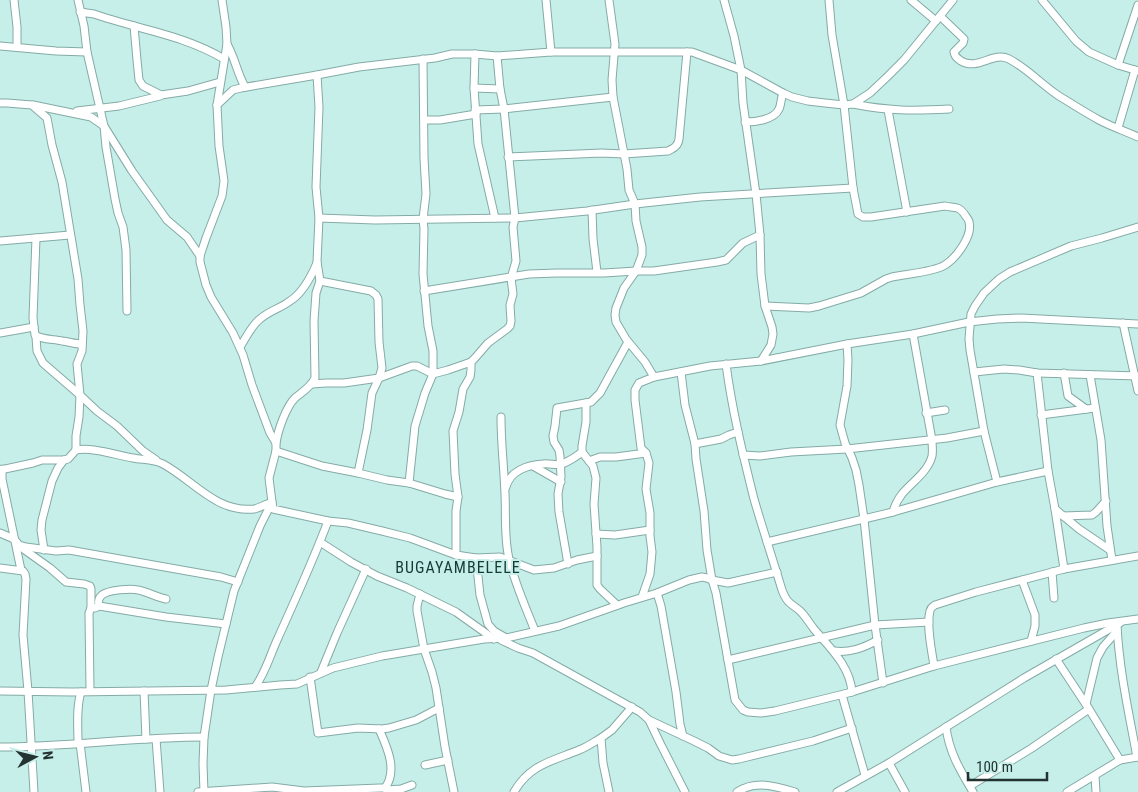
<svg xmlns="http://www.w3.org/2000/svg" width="1138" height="792" font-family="'Roboto Condensed',sans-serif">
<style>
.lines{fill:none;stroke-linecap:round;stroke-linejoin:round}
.minor-casing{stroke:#84aba6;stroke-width:9}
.minor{stroke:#fff;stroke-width:7}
.labels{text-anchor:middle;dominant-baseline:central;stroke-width:4;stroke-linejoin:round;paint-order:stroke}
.quarter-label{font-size:16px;letter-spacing:1px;fill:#163b37;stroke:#c7efea}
</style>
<rect width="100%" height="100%" fill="#c7efea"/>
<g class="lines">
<!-- minor casing -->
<g class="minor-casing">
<g id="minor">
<polyline points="14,0 17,27 17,47"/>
<polyline points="78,0 84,26 87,52 104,126 106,147 115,199 118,213 123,227 126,250 127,311"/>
<polyline points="546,0 551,52"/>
<polyline points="609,0 615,44 612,80 613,97 627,169 629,190 635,204 636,221 642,247 642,255 636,271 624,288 616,308 615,315 616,322 626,339 645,362 654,377"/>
<polyline points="724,0 734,36 741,70 743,103 756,194 760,235 761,274 765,306 772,327 773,334 771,345 761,361"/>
<polyline points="911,0 936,21"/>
<polyline points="1042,0 1076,41 1089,52 1118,65 1138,71"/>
<path d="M80,12l14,2c43,15 90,21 130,45"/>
<path d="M940,16l24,23 -1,4 -9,9c1,5 3,6 7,9 17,10 32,-10 48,-2 19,10 33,26 50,37 13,8 27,17 40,24 13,7 26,11 39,17"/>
<polyline points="134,26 137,60 139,80 143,86 161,95 188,91 220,82"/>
<path d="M227,44c8,14 10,29 18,43"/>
<polyline points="0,46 56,51 87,52"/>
<polyline points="475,54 474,88 478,144 495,218"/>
<polyline points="1118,65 1138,5"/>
<polyline points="474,88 500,89"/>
<polyline points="0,103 7,103 32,105 47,118 52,145 62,182 78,279 80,305 83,331 82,351 77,364 80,395 79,417 76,436 76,450"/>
<path d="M853,104c35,7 61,7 96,5"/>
<polyline points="33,105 91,117 104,126 132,171 167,220 187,237 200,256"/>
<polyline points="217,105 233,90 241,88 317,75 359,67 435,58 452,54 475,54 497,56 551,52 692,52 741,70 783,93 792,97 808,101 825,103 844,105 853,104 870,93 888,76 904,60 953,0"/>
<polyline points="475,110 504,109 613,97"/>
<polyline points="888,110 907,212"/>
<polyline points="77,111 119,106 160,96"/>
<polyline points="424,120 440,120 476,114"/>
<path d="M745,122c10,0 29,-2 34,-13 2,-4 2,-11 4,-16"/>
<polyline points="1118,128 1135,70"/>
<path d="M508,157l94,-4 22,1 44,-3c6,-3 10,-5 11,-12l8,-87"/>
<polyline points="592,210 593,239 597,272"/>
<polyline points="319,218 375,220 515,218 587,211 635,204 700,197 853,188"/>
<path d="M36,238l-3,80 2,17c7,5 19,4 27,6 8,1 13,3 20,3"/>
<polyline points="0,241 70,235"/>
<polyline points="320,281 371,291 376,295 378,299 379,342 382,368 379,378 372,393 367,430 358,473"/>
<polyline points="424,291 529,274 557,273 604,273 636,271 654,271 717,262 726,260 743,243 760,235"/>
<path d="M765,306l44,2 10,-2 42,-13 25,-14 6,-2c14,-3 42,-5 53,-12 11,-7 28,-29 24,-43 0,-2 -2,-4 -4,-7 -2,-3 -4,-6 -8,-7 -3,-1 -8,-1 -12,-2l-74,11h-8l-5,-3 -5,-26 -9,-83 -12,-70 -3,-35"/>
<polyline points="1123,323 1138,391"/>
<polyline points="0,333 34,327"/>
<polyline points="36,337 37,351 43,363 80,395 97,411 117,426 143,451 156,460"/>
<polyline points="847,344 848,360 847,386 840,425 845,443 852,458 856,470 859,485 864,519 875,625 883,683"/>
<path d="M240,347c6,-9 11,-21 20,-28 9,-8 21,-11 30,-18 13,-8 21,-24 27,-38"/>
<path d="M726,364c6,46 17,91 28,135 9,31 19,61 28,91 5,13 8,13 17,20 6,5 10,13 15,19 16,19 36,37 38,63"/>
<polyline points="681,372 685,405 695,444 696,459 704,511 707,550 712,580 728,583 777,572"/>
<polyline points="974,372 1004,369 1019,370 1037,373 1138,376"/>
<polyline points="1037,373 1048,471 1055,509 1064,569"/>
<polyline points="1064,373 1068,396 1086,409"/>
<polyline points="1090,375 1101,440 1107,526 1112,560"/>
<polyline points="312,384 326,383 344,383 379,378 412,366 417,366 433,374 448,370 471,362 475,358 488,343 507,329 510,326 511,321 510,305 513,294 511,278 516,261 513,227 515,218 504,109 500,89 497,56"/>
<polyline points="926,413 945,410"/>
<polyline points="1041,415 1095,408"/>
<path d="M501,417c0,26 3,51 4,77 1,21 -1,44 4,65 6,25 17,49 26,72"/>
<path d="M276,443c2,-13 10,-36 19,-45 7,-6 16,-11 20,-20l-1,-57 2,-28 4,-12 -3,-19 2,-44 -3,-31 3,-80 -2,-32"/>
<polyline points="695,444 721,439 729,435 738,432"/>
<polyline points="276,451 322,466 358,473 387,480 409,483 445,494 458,497"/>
<polyline points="582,452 593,466 596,478 594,504 597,547 597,585 600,589 617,605"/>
<polyline points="743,455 760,456 791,452 847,449 947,438 984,431"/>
<polyline points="589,461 600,457 616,457 646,453"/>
<polyline points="533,466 561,482"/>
<polyline points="2,469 2,479 21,570"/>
<path d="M0,470l33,-7 9,-3h22l4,-1 8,-9c17,-3 39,5 57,8 9,2 21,1 30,6 30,16 53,49 91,45 6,-1 12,-5 18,-7l1,7 55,12 20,2 34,8 28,7 46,17 20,3 24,-1 34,13 20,-2 23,-8 20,-4"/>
<polyline points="997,482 984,431 970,350 969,339 971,314 975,306 984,293 999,279 1010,272 1071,246 1102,238 1138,227"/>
<polyline points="409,483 415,426 425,393 433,374 433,351 428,326 423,274 424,229 423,219 426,194 424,158 423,59"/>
<path d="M506,487c4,-16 21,-22 37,-23 6,-1 14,2 19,0 7,-3 14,-7 20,-12v-6l4,-24v-19"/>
<polyline points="1055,509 1079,529 1110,550"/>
<path d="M893,512c2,-7 5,-13 9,-18 10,-12 26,-22 30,-38 1,-5 0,-11 0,-16l-19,-106"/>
<polyline points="1063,516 1092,515 1096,512 1106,501"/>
<polyline points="0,533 14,539 19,545 26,547 56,551 69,550 221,577 238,582"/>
<polyline points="596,534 615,535 650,530"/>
<polyline points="320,542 351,562 377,576 407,588 456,612 494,639"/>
<polyline points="767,542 893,512 997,482 1048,471"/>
<polyline points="22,548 50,568 66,582 84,584 90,586 91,589 91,608"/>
<polyline points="44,550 41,530 42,520 52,481 58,468 64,460"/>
<polyline points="456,555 456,511 458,497 455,474 453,431 459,412 463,389 470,377 471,370 471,362"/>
<polyline points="476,558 480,595 488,624 494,631 506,638"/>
<polyline points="568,564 559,512 558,494 561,477 560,456 559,450 554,442 553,436 555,426 557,408 591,402 600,393 628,342"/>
<polyline points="0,568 23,571 25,574 26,579 23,635 28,691 34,792"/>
<polyline points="1052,572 1054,598"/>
<polyline points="1022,580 1035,615 1035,626 1031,641"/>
<polyline points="657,593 661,606 676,692 680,724 683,736"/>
<polyline points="420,594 417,606 417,611 424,649 432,672 436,688 445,747 454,792"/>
<polyline points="642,597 650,574 652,552 650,536 650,513 646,489 649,463 646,453 641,448 635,400 635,390 639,383 654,377 710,366 761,361 847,344 913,334 969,322 997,319 1021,318 1138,324"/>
<path d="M99,606c-1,-4 -1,-8 3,-11 6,-5 29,-7 36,-5 10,2 18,7 28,9"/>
<path d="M1117,625c2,44 12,89 20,132"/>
<polyline points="501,640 518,648 533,653 640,712 649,720 660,743 685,792"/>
<path d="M834,651c16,2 29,-3 44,-11"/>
<polyline points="1056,659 1089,709 1120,760"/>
<polyline points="728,660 875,625 929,622"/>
<path d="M934,666c-2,-14 -8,-41 -4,-55 1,-4 1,-3 5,-6l41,-13 88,-23 74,-13"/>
<polyline points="321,672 337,633 366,569"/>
<polyline points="310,677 318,733 358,728 382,729 389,728 416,720 439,708"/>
<path d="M255,687c11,-15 15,-32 23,-49 17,-38 35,-77 50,-117"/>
<polyline points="0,691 72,692 226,690 280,685 297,684 333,668 382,656 484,639 506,638 559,626 624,603 657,593 689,580 702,577 707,578 712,580 716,593 735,700 743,710 748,712 761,713 775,711 852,692 934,666 1084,628 1108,623 1138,619"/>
<polyline points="90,691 89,613 91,608 95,608 99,606 166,617 226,624"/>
<polyline points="144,691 146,739"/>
<polyline points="842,695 865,775"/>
<polyline points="1086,704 1097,658 1103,647 1117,631"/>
<polyline points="649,720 694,741 708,748 719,756 732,760 739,759 813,741 852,728"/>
<path d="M946,727c3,25 14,43 27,65"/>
<path d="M379,729c8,18 19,41 6,59"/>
<polyline points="156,739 160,792"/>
<path d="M78,743c0,-16 -2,-35 3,-51"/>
<polyline points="80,743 86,792"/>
<path d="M0,747c68,0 136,-10 204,-10"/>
<polyline points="889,763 905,792"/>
<polyline points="425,765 448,760"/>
<polyline points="1095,776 1096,792"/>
<polyline points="970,786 1032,748 1089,709"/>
<polyline points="387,790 401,789 412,785"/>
<polyline points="198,792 272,787 304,791 380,788 385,788 388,792"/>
<polyline points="204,792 203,764 204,737 211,690 218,657 234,591 260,526 272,502 269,478 276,451 276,443 270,433 252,385 243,355 233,333 211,297 206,285 200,262 200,256 206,238 222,196 224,181 219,146 217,105 227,44 226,27 222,0"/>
<path d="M514,792c16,-28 39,-31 65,-42 8,-3 15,-8 22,-12"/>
<polyline points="609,792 603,763 601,738 612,730 632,707"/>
<path d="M737,792c19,-12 38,-6 58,0"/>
<polyline points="837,792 889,763 1024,678 1120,623"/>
<polyline points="1067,792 1120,760 1138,757"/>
</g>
</g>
<!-- minor -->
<use href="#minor" class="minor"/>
</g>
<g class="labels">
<!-- quarter labels -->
<g class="quarter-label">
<text x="458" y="567">BUGAYAMBELELE</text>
</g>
</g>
<!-- north arrow -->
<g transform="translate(35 757) rotate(83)" stroke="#c7efea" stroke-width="4" paint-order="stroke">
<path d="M0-4L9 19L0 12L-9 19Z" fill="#233331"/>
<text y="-8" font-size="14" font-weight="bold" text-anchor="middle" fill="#233331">N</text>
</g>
<!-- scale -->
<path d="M968 772v8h79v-8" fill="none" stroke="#233331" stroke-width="2.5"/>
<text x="976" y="772" font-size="15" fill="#233331" stroke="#c7efea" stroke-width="4" paint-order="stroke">100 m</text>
</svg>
